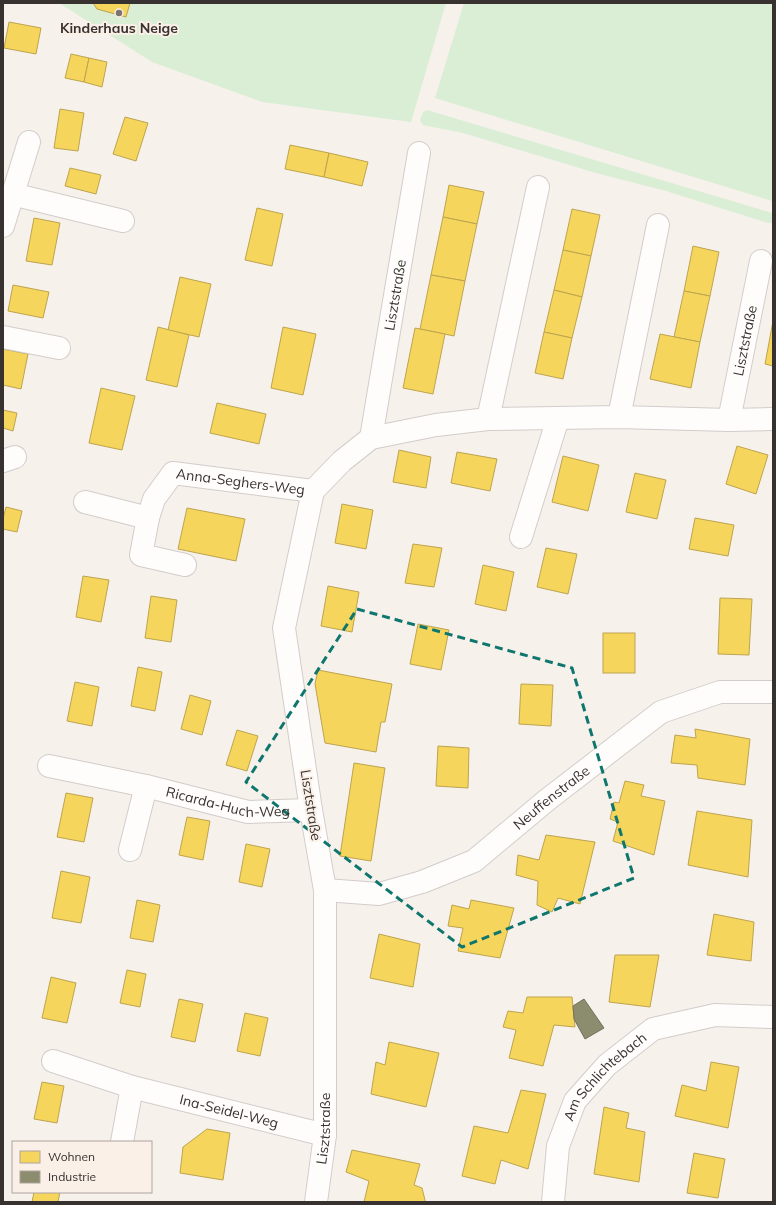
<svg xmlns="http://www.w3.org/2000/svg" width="776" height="1205" font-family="Mulish,sans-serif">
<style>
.green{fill:#d9eed4}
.homes{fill:#f6d55c;stroke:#bda44e}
.industry{fill:#8c8c6e;stroke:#72715b}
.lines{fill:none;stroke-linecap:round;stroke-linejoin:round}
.minor-casing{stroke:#d2cdca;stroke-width:24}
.minor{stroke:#fefdfc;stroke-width:22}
.marked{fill:none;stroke:#0f766e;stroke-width:3;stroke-dasharray:8 5;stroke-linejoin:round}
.poi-dot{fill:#7a7571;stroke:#fbf0e8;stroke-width:1.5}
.labels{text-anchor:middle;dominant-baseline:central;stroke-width:4;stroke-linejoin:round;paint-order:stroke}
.poi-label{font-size:14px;font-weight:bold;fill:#37322f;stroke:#fbf0e8}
.street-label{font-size:14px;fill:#37322f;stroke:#fbf0e8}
</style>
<rect width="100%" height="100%" fill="#f7f1ec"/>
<!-- green -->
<g class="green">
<polygon points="59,3 446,3 411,122 262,102 152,62"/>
<polygon points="464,3 773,3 773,197 772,201 435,98"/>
<polygon points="427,110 772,213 773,220 771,223 768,223 666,191 596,173 463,133 423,125 420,120 423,112"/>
</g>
<!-- homes -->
<g class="homes">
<polygon points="93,3 130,3 126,17 97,9"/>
<polygon points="9,22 41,28 36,54 4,48"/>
<polygon points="71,54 89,58 84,82 65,78"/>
<polygon points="89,58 107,62 102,87 84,82"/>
<polygon points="60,109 84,113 78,151 54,148"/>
<polygon points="125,117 148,123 136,161 113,154"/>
<polygon points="290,145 329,153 324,177 285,169"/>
<polygon points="329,153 368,162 362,186 324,177"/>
<polygon points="70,168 101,175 96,194 65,186"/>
<polygon points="449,185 484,192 477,224 443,217"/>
<polygon points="257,208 283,214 272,266 245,260"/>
<polygon points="572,209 600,215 591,256 563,250"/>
<polygon points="443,217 477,224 465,281 431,275"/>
<polygon points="34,218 60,223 52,265 26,261"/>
<polygon points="693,246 719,252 710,296 684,291"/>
<polygon points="563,250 591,256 582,297 554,290"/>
<polygon points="431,275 465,281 454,336 420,329"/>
<polygon points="180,277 211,284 199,337 168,330"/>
<polygon points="13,285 49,292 43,318 8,311"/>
<polygon points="554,290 582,297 572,338 544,332"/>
<polygon points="684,291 710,296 700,342 674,337"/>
<polygon points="773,321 773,366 765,364"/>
<polygon points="158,327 189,335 177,387 146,380"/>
<polygon points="283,327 316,334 303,395 271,388"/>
<polygon points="415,328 445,334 433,394 403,388"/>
<polygon points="544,332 572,338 563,379 535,373"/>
<polygon points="660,334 700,342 691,388 650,379"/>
<polygon points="3,349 28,354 21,389 3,385"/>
<polygon points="101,388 135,396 122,450 89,443"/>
<polygon points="217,403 266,414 259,444 210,433"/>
<polygon points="3,410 17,413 13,431 3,428"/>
<polygon points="737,446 768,455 756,494 726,484"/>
<polygon points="399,450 431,457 426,488 393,482"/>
<polygon points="457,452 497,459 490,491 451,483"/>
<polygon points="563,456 599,465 588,511 552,502"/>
<polygon points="635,473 666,480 657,519 626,512"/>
<polygon points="342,504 373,510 366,549 335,543"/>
<polygon points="6,507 22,511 17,532 3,529 3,519"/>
<polygon points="187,508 245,519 236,561 178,549"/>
<polygon points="695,518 734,525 728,556 689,549"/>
<polygon points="413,544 442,548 434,587 405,583"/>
<polygon points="546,548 577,554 568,594 537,587"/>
<polygon points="483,565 514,572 506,611 475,604"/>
<polygon points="83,576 109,580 101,622 76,617"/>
<polygon points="328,586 359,592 352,632 321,626"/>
<polygon points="151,596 177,600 171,642 145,638"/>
<polygon points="720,598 752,599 749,655 718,654"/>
<polygon points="418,624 449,630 441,670 410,664"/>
<rect x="603" y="633" width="32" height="40"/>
<polygon points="138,667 162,672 155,711 131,706"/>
<polygon points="318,670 392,684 385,722 381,722 376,752 325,743 315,684"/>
<polygon points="75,682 99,687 92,726 67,721"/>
<polygon points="521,684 553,685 551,726 519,724"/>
<polygon points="190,695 211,701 202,735 181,729"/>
<polygon points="695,729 750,739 745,785 698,778 697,765 671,763 675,735 696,738"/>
<polygon points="237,730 258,736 247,771 226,765"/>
<polygon points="438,746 469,748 468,788 436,786"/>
<polygon points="354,763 385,768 371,861 340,856"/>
<polygon points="625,781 644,785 641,796 665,801 654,855 613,841 618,822 610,819 614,802 619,803"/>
<polygon points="66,793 93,798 84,842 57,837"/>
<polygon points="697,811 752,820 748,877 688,865"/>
<polygon points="187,817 210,821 203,860 179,855"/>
<polygon points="546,835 595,842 580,904 558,898 552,912 537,905 538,881 516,875 518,855 539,860"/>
<polygon points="246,844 270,849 262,887 239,882"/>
<polygon points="61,871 90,877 81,923 52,918"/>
<polygon points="137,900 160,905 153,942 130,938"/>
<polygon points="471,900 514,908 500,958 458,951 463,928 448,926 452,905 469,909"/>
<polygon points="714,914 754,922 751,961 707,955"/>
<polygon points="379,934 420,944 413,987 370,978"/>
<polygon points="615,955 659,955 650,1007 609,1002"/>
<polygon points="127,970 146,974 140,1007 120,1003"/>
<polygon points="51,977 76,983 67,1023 42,1018"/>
<polygon points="527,997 572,997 575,1027 554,1025 543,1066 509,1058 516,1030 503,1027 508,1011 523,1013"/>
<polygon points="179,999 203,1004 195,1042 171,1037"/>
<polygon points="245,1013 268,1018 260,1056 237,1051"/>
<polygon points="389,1042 439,1053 426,1107 371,1094 376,1062 385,1065"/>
<polygon points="711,1062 739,1067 728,1128 675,1116 682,1085 706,1091"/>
<polygon points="42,1082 64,1086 57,1123 34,1119"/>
<polygon points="521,1090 546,1094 528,1169 501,1160 495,1184 462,1176 474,1126 508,1133"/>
<polygon points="604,1107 629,1113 626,1128 645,1132 639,1182 594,1174"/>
<polygon points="207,1129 230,1133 223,1180 180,1173 183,1147"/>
<polygon points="352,1150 420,1164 414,1185 422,1188 425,1200 425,1202 364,1202 369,1181 346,1172"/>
<polygon points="694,1153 725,1159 718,1198 687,1193"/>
<polygon points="34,1192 60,1192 58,1202 32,1202"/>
</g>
<!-- industry -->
<polygon class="industry" points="584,999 604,1028 585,1039 574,1019 573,1006"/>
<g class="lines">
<!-- minor casing -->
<g class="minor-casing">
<g id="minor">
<polyline points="12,194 123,221"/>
<polyline points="3,226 29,142"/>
<polyline points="3,337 59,348"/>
<polyline points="619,417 658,225"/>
<polyline points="488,419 538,187"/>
<path id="s1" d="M729,420l32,-159"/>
<path id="s2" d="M371,438l48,-285"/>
<polyline points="3,461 15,457"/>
<polyline points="85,502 148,518"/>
<polyline points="521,537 558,418"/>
<path id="s3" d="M185,565l-44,-10 7,-37 6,-19 19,-26 140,18"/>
<polyline points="49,766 146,786"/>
<path id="s4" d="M130,850l16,-64 102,26 63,-2"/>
<path id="s5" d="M325,890l54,4 43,-12 52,-21 73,-61 114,-88 59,-20h53"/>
<polyline points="53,1061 132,1087"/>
<path id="s6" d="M122,1142l10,-55 193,48"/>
<path id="s7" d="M316,1202l9,-67v-245l-14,-80 -27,-182 29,-137 29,-30 29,-23 65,-13 52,-6 131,-2 110,3 44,-1"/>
<path id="s8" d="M553,1202l5,-56 17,-45 32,-36 46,-36 62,-14 58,2"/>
</g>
</g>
<!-- minor -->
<use href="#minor" class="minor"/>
</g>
<!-- marked area -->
<path class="marked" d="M357,609l215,59 62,210 -172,69 -216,-165z"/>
<!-- markers -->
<circle class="poi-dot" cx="119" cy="13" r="4"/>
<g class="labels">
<!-- poi labels -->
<g class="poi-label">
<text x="119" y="28">Kinderhaus Neige</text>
</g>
<!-- street labels -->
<g class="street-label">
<text stroke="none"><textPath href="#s2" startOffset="145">Lisztstraße</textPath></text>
<text stroke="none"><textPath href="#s1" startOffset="81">Lisztstraße</textPath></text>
<text stroke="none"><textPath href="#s3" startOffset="203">Anna-Seghers-Weg</textPath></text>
<text stroke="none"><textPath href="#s5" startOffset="255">Neuffenstraße</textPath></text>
<text stroke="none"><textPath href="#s4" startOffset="150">Ricarda-Huch-Weg</textPath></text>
<text transform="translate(311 805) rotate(81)">Lisztstraße</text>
<text stroke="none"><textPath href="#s8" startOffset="142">Am Schlichtebach</textPath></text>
<text stroke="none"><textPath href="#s6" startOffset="156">Ina-Seidel-Weg</textPath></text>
<text stroke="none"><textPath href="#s7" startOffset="74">Lisztstraße</textPath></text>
</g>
</g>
<!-- border -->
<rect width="776" height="1205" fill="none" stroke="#37322f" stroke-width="8"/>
<!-- legend -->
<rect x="12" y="1141" width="140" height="52" fill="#fbf0e8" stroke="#ada49e"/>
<rect x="20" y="1151" width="20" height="12" fill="#f6d55c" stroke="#ada49e"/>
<text x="48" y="1161" font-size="12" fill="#37322f">Wohnen</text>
<rect x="20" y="1171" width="20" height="12" fill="#8c8c6e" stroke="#ada49e"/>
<text x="48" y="1181" font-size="12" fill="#37322f">Industrie</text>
</svg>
